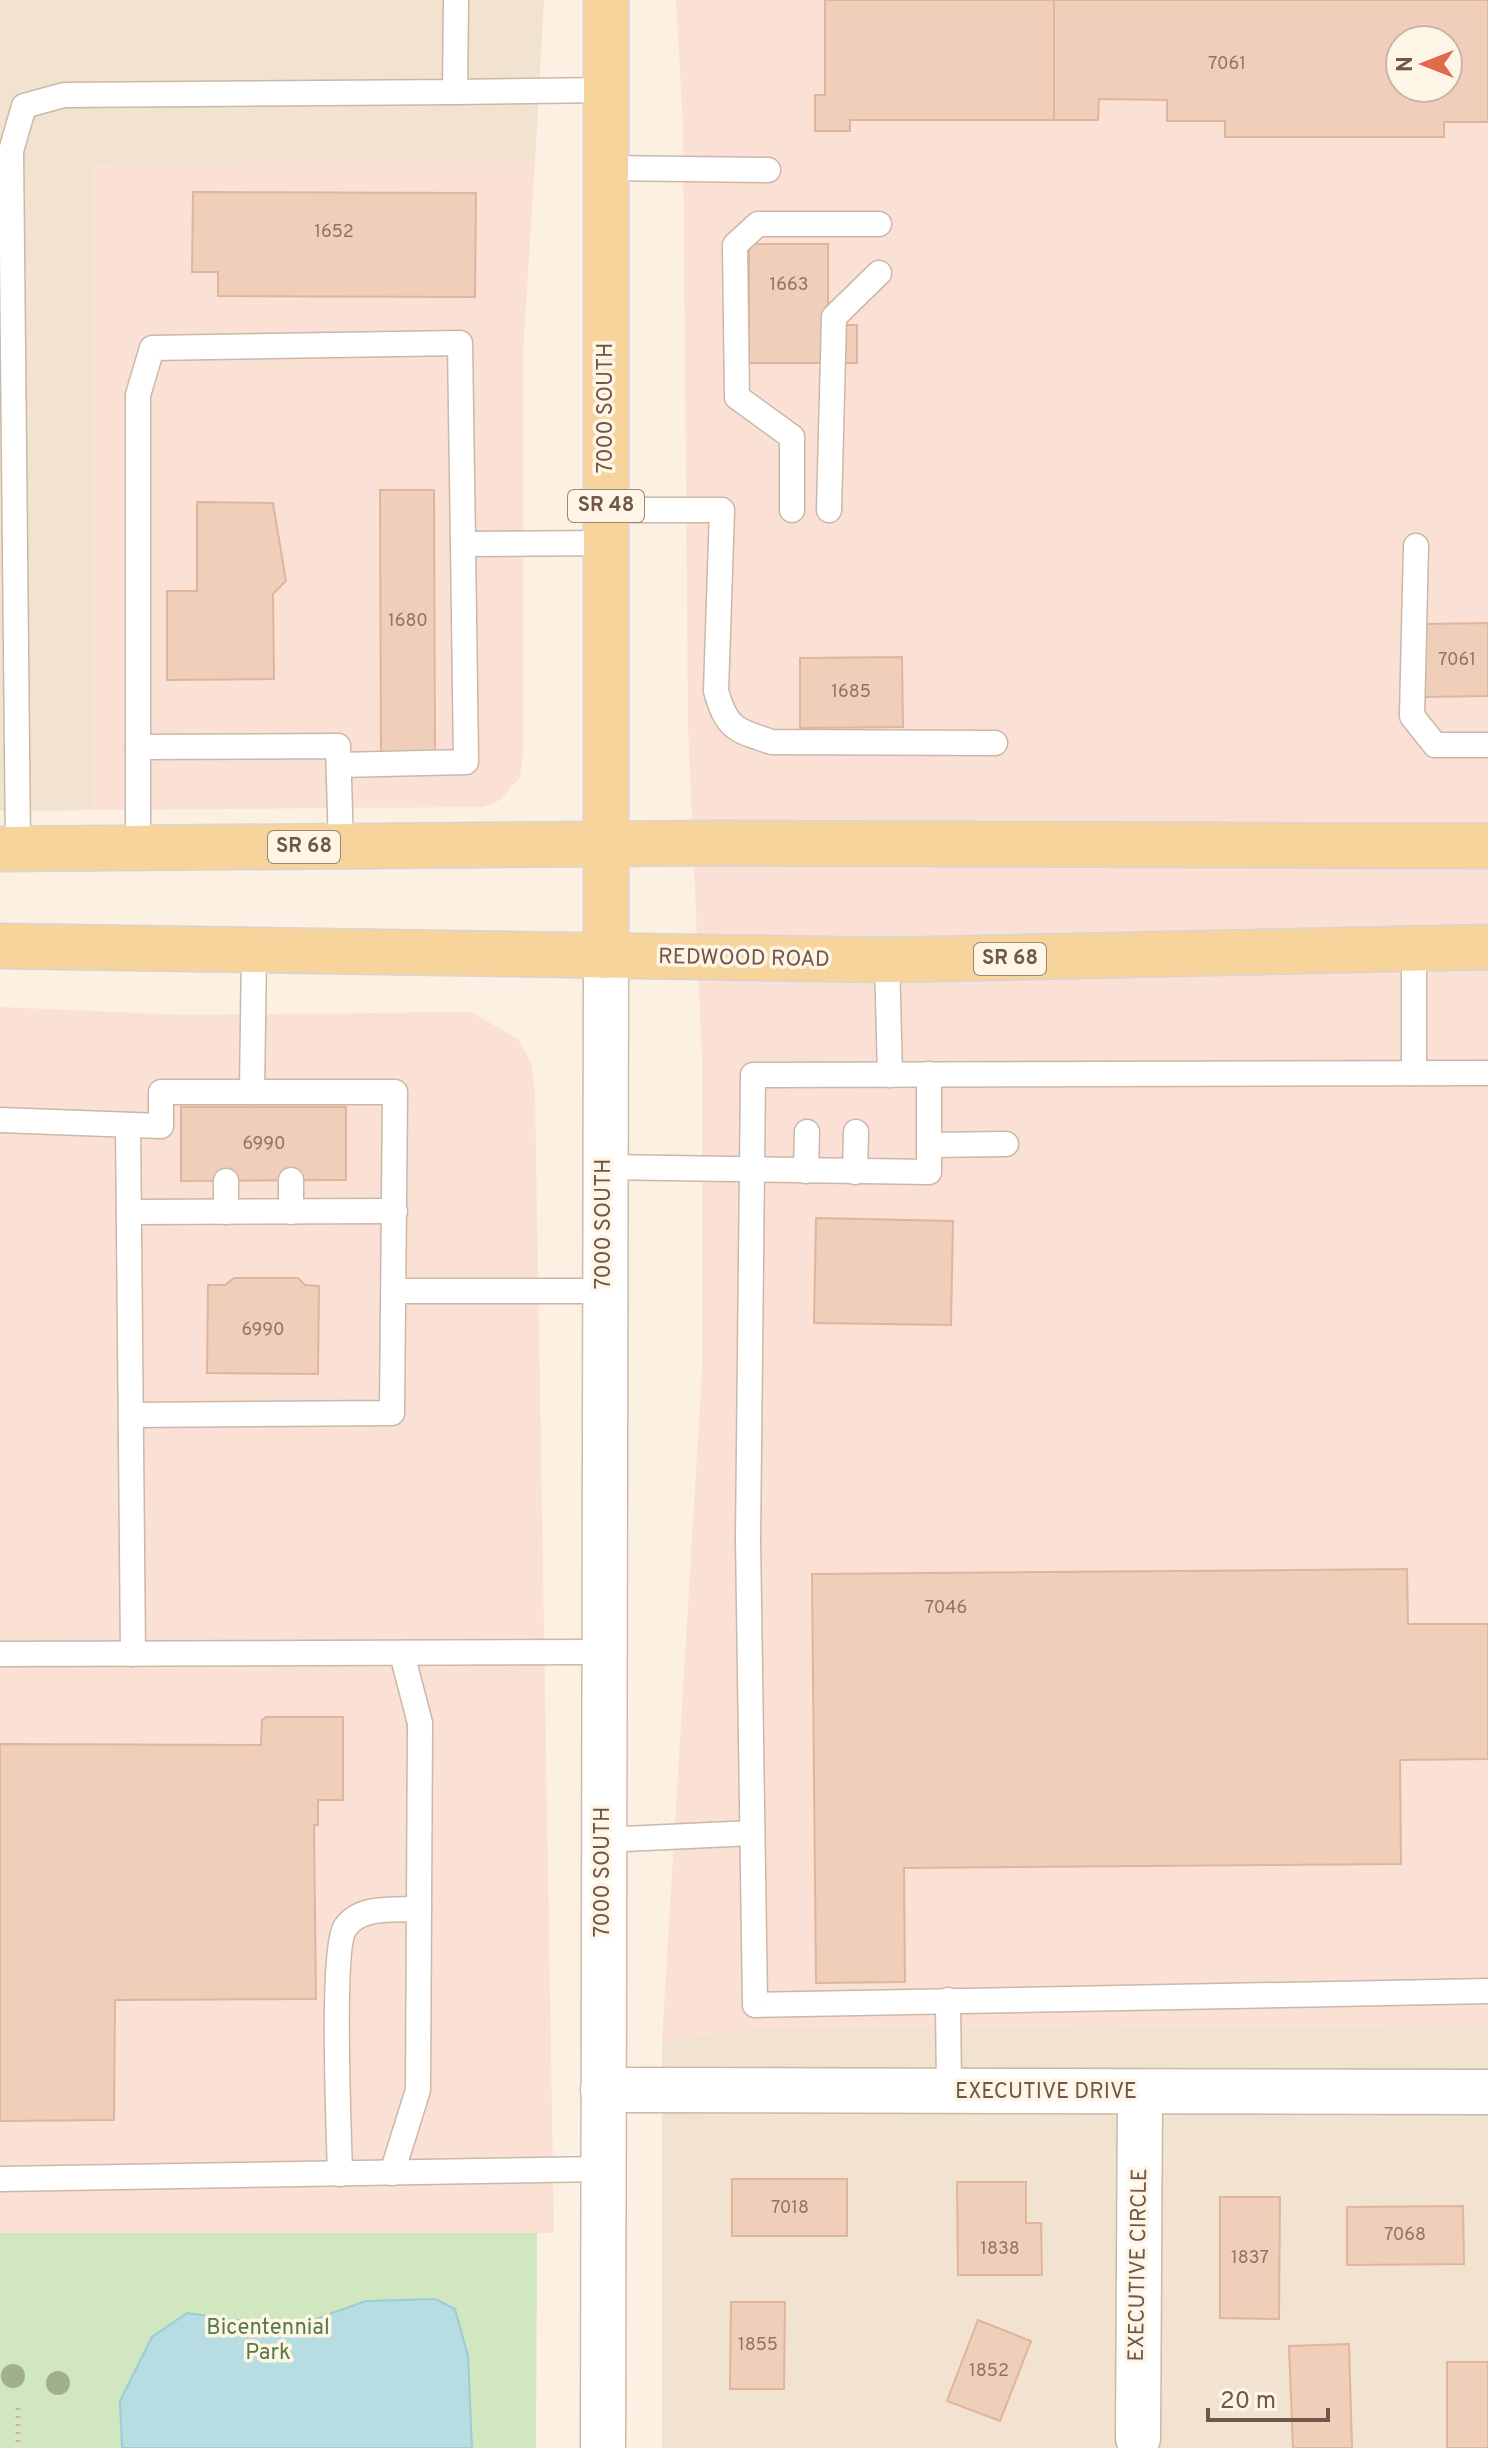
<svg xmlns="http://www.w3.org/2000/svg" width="1488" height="2448" font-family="Overpass,sans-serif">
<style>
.residential{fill:#f2e2d0}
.commercial{fill:#fbe0d5;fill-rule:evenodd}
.green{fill:#d0e7c0}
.water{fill:#b7dde3;stroke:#9eccd4;stroke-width:2}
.building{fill:#efceba;stroke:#e0b59b;stroke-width:2;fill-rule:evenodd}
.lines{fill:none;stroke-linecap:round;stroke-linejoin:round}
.lane-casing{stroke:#cab8a8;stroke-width:27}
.street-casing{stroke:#cab8a8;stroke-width:47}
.secondary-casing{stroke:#d0baa9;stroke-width:47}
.primary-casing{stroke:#dad3d0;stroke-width:47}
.path{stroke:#d3b29e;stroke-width:5;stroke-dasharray:2 6;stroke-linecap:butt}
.lane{stroke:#fff;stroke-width:24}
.street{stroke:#fff;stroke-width:44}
.secondary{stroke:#fff;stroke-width:44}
.primary{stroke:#f7d49c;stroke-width:44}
.tree{fill:#a0b08b}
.labels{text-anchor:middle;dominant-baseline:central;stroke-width:7;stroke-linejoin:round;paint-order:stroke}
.number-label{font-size:18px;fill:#907565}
.shield{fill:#fef5e6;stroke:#9b8678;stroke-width:2}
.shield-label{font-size:20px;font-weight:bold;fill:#705749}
.street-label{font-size:22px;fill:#705749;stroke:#fef5e6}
.park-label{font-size:22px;fill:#557b45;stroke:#fef5e6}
</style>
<rect width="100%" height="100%" fill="#fbf0e1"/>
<!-- residential -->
<g class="residential">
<polygon points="0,0 544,0 535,161 93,164 93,810 0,811"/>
<polygon points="1488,2026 1488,2448 662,2448 662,2041 752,2028"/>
</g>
<!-- commercial -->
<g class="commercial">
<path d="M676,0h812v2026l-736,2 -90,13 40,-669v-315l-14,-333 -5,-598zM1400,40h48v48h-48z"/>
<polygon points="535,161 523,353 523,753 520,777 500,800 483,807 93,810 93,164"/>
<polygon points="0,1007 182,1015 471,1012 518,1039 531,1063 535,1093 554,2233 0,2233"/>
</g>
<!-- green -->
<polygon class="green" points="0,2233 537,2233 536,2448 0,2448"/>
<!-- water -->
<polygon class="water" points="435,2299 455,2309 468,2356 472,2448 122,2448 120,2401 152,2337 187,2313 251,2322 313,2320 366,2301"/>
<!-- building -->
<g class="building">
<polygon points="825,0 1054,0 1054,120 850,120 850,131 815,131 815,95 825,95"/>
<path d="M1054,0h434v122h-44v15h-219v-16h-58v-21l-68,-1 -1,21h-44zM1400,40h48v48h-48z"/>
<polygon points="193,192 476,193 475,297 218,296 218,272 192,272"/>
<polygon points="749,244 828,244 828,325 857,325 857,363 749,363"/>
<polygon points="380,490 434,490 435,752 381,752"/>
<polygon points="197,502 273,503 286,581 273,594 274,679 167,680 167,591 197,591"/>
<polygon points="1488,623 1488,696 1425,697 1425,624"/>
<polygon points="902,657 903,727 800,728 800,658"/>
<polygon points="181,1107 346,1107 346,1180 181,1181"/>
<polygon points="816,1218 953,1221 951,1325 814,1323"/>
<polygon points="234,1278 298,1278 305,1285 319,1286 318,1374 207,1373 208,1285 225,1285"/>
<polygon points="1407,1569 1408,1624 1488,1624 1488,1759 1400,1760 1401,1864 904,1868 905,1982 816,1983 812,1574"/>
<polygon points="266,1717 343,1717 343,1800 318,1800 318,1825 314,1825 316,1999 115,2000 114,2120 0,2121 0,1744 261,1745 262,1720"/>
<rect x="732" y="2179" width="115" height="57"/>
<polygon points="957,2182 1026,2182 1026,2223 1041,2223 1042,2275 958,2275"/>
<polygon points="1220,2197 1280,2197 1279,2319 1220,2318"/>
<polygon points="1463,2206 1464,2264 1347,2265 1347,2207"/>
<polygon points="731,2302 785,2302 784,2389 730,2389"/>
<polygon points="978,2320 1031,2341 1000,2421 947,2401"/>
<polygon points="1349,2344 1352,2448 1293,2448 1289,2346"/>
<rect x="1447" y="2362" width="41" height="86"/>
</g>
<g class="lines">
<!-- lane casing -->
<g class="lane-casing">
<g id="lane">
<polyline points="455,92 605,90"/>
<polyline points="605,168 768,170"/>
<path d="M606,510h116l-6,181c11,38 19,39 56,51l223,1"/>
<polyline points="792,510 792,437 737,397 735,245 758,224 879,224"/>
<polyline points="829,510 834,317 879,273"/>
<polyline points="1416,546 1412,716 1435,745 1488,745"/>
<polyline points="138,747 338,746 341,847"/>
<polyline points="339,765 466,762 463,544"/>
<polyline points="138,848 138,395 152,348 460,343 463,544 605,543"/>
<polyline points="18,849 11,151 24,106 64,95 455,92 456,0"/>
<polyline points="1414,949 1414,1073"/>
<polyline points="887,960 890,1075"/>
<polyline points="1488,1073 753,1075 748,1539 755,2005 1488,1991"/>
<polyline points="252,1092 254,950"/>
<polyline points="0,1120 161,1126 161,1092 395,1092 392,1413 132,1415"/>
<polyline points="128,1126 133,1654"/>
<polyline points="929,1145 1006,1144"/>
<polyline points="605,1167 929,1172 929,1074"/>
<polyline points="806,1171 807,1132"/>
<polyline points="855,1172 856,1132"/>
<polyline points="291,1180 291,1212"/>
<polyline points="226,1181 226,1212"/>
<polyline points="129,1212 395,1211"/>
<polyline points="395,1291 604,1291"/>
<polyline points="0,1654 604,1652"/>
<polyline points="603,1840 752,1833"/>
<polyline points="948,2000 949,2091"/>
<polyline points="392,2173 418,2090 420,1723 402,1654"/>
<path d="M340,2174c-1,-38 -9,-225 5,-246 15,-23 50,-18 74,-19"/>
<polyline points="0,2179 603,2169"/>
</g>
</g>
<!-- street casing -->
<g class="street-casing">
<g id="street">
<polyline points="603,2090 1488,2092"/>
<polyline points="1138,2438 1140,2092"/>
</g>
</g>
<!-- secondary casing -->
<g class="secondary-casing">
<polyline id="secondary" points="603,2448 606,956"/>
</g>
<!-- primary casing -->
<g class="primary-casing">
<g id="primary">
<polyline points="606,0 606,956"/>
<polyline points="0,849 722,843 1488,846"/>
<polyline points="0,946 887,960 1488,947"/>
</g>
</g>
<!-- path -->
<polyline class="path" points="18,2408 18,2448"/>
<!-- lane -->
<use href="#lane" class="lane"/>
<!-- street -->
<use href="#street" class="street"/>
<!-- secondary -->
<use href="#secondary" class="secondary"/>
<!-- primary -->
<use href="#primary" class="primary"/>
</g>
<!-- trees -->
<g class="tree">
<circle cx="13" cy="2376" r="12"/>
<circle cx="58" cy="2383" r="12"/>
</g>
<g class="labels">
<!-- number labels -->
<g class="number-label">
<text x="1227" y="64">7061</text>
<text x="334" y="232">1652</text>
<text x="789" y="285">1663</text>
<text x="408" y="621">1680</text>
<text x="1457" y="660">7061</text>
<text x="851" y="692">1685</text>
<text x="264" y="1144">6990</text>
<text x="263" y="1330">6990</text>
<text x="946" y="1608">7046</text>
<text x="790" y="2208">7018</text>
<text x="1405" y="2235">7068</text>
<text x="1000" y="2249">1838</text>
<text x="1250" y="2258">1837</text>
<text x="758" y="2345">1855</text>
<text x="989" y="2371">1852</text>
</g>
<!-- shield labels -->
<g class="shield">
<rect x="568" y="490" width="76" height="32" rx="6"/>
<rect x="268" y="831" width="72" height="32" rx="6"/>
<rect x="974" y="943" width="72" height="32" rx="6"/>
</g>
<g class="shield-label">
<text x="606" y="506">SR 48</text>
<text x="304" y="847">SR 68</text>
<text x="1010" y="959">SR 68</text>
</g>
<!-- street labels -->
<g class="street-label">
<text transform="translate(606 408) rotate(-90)">7000 SOUTH</text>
<text transform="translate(744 959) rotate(1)">REDWOOD ROAD</text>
<text transform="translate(604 1224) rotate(-90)">7000 SOUTH</text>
<text transform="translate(603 1872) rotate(-90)">7000 SOUTH</text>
<text x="1046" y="2092">EXECUTIVE DRIVE</text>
<text transform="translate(1139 2265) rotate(-89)">EXECUTIVE CIRCLE</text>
</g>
<!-- park labels -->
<g class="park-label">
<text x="268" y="2328">Bicentennial<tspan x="268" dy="25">Park</tspan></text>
</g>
</g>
<!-- north arrow -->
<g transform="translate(1424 64) rotate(270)"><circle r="38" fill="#fef5e6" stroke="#c5b6a7" stroke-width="2"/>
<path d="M0-6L14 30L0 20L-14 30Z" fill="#df6b4b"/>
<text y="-12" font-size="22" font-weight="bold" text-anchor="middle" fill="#705749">N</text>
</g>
<!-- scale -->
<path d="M1208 2408v12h120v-12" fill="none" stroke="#705749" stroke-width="4"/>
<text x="1220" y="2408" font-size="24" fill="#705749" stroke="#fef5e6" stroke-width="6" paint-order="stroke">20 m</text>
</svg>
